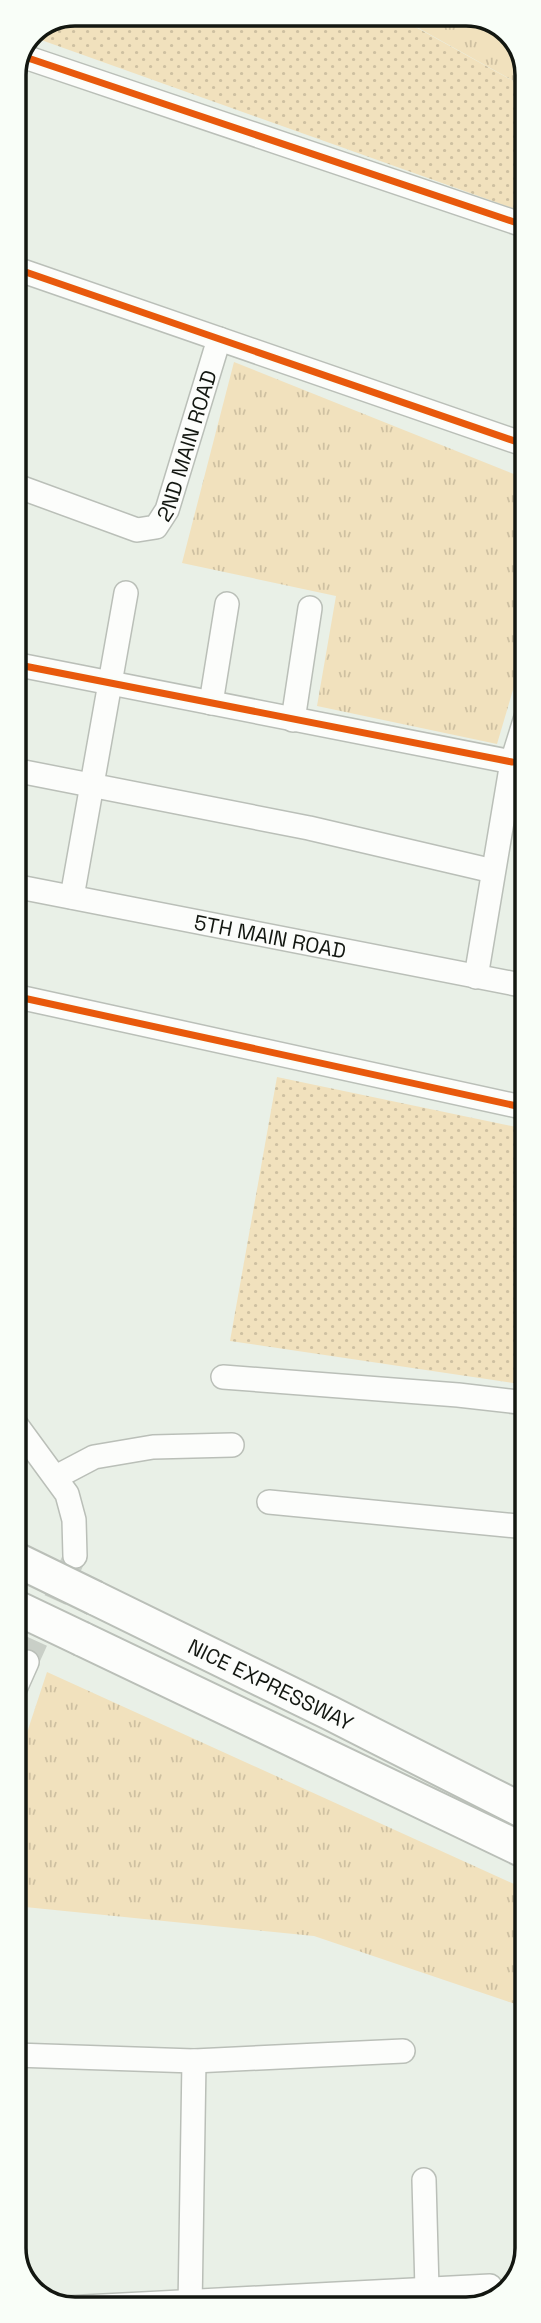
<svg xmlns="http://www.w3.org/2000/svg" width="541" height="2323" font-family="'Space Grotesk',sans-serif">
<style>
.grass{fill:url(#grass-tufts)}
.park{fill:url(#park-dots)}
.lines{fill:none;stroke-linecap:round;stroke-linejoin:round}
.minor-tunnel{stroke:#c9cfc7;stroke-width:23;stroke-dasharray:23 11;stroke-linecap:butt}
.minor-casing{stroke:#babfb8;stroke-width:26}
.highway-casing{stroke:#babfb8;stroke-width:37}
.minor{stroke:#fcfdfb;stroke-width:23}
.highway{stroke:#fcfdfb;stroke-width:33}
.highway-bridge-casing{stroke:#babfb8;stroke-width:37;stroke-linecap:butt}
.highway-bridge{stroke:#fcfdfb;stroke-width:33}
.cycleway-casing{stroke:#f9fef8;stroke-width:11}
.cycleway{stroke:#e8590c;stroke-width:7}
.labels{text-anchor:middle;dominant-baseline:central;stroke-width:6;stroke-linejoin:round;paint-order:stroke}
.street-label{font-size:21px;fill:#131711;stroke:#f9fef8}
.rim{fill:none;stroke:#131711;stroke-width:3.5}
</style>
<defs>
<pattern id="grass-tufts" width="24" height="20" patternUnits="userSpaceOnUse" patternTransform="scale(1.75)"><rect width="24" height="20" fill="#f1e1bd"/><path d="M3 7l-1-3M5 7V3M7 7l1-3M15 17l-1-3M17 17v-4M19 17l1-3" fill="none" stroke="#cec0a1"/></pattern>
<pattern id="park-dots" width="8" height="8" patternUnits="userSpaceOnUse" patternTransform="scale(1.75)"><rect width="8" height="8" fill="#f1e1bd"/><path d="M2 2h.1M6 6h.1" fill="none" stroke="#cec0a1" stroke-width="1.8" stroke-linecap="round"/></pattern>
</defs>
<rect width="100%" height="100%" fill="#e9f0e7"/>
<!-- grass -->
<g class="grass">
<polygon points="393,14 473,14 506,29 526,64 526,88"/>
<polygon points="234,362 526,479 526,646 497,744 317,706 336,596 182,563"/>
<polygon points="47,1672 527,1890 527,2008 314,1936 15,1906 15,1769"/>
</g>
<!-- park -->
<g class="park">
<polygon points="75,14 392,14 526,88 526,213 30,36 32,32"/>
<polygon points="277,1077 526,1129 527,1385 230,1341"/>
</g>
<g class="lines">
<!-- minor-tunnel -->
<polyline class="minor-tunnel" points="27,1662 75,1556"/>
<!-- minor casing -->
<g class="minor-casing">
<g id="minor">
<polyline points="22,56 526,226"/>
<polyline points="14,268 526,445"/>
<path id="s1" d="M14,485l123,45 19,-3 11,-17 52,-171"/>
<polyline points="14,664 512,762"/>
<polyline points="211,703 227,604"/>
<polyline points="293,720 310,608"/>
<polyline points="14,770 309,828 493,871"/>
<path id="s2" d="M14,886l512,100"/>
<polyline points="72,897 126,593"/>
<polyline points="476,977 512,762 526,717"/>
<polyline points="14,996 526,1108"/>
<polyline points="223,1377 458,1395 527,1403"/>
<polyline points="15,1423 67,1494 74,1520 75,1556"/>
<polyline points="56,1477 94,1457 153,1447 232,1445"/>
<polyline points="269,1502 527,1527"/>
<polyline points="15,1689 27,1662"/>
<polyline points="15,2055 194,2061 403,2051"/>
<polyline points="424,2180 427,2289"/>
<polyline points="65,2308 490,2286"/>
<polyline points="190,2308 194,2061"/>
</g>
</g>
<!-- highway casing -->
<g class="highway-casing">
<g id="highway">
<path id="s3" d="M95,1598l235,115 197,100"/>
<polyline points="82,1639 527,1852"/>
</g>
</g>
<!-- minor -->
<use href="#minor" class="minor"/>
<!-- highway -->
<use href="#highway" class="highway"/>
<!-- highway-bridge casing -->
<g class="highway-bridge-casing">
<g id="highway-bridge">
<polyline points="15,1559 95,1598"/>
<polyline points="15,1607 82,1639"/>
</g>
</g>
<!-- highway-bridge -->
<use href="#highway-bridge" class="highway-bridge"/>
<!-- cycleway casing -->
<g class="cycleway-casing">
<g id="cycleway">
<polyline points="22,56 526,226"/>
<polyline points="14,268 526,445"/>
<polyline points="14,664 512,762"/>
<polyline points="14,996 526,1108"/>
</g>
</g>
<!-- cycleway -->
<use href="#cycleway" class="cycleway"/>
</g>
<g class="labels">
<!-- street labels -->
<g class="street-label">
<text stroke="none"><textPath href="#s1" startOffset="238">2ND MAIN ROAD</textPath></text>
<text stroke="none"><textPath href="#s2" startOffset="261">5TH MAIN ROAD</textPath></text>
<text stroke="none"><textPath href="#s3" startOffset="196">NICE EXPRESSWAY</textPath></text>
</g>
</g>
<!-- crop -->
<path d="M0 0H541V2323H0ZM75 26H466A49 49 0 0 1 515 75V2248A49 49 0 0 1 466 2297H75A49 49 0 0 1 26 2248V75A49 49 0 0 1 75 26Z" fill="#f9fef8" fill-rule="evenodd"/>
<path class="rim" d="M75 26H466A49 49 0 0 1 515 75V2248A49 49 0 0 1 466 2297H75A49 49 0 0 1 26 2248V75A49 49 0 0 1 75 26Z"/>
</svg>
